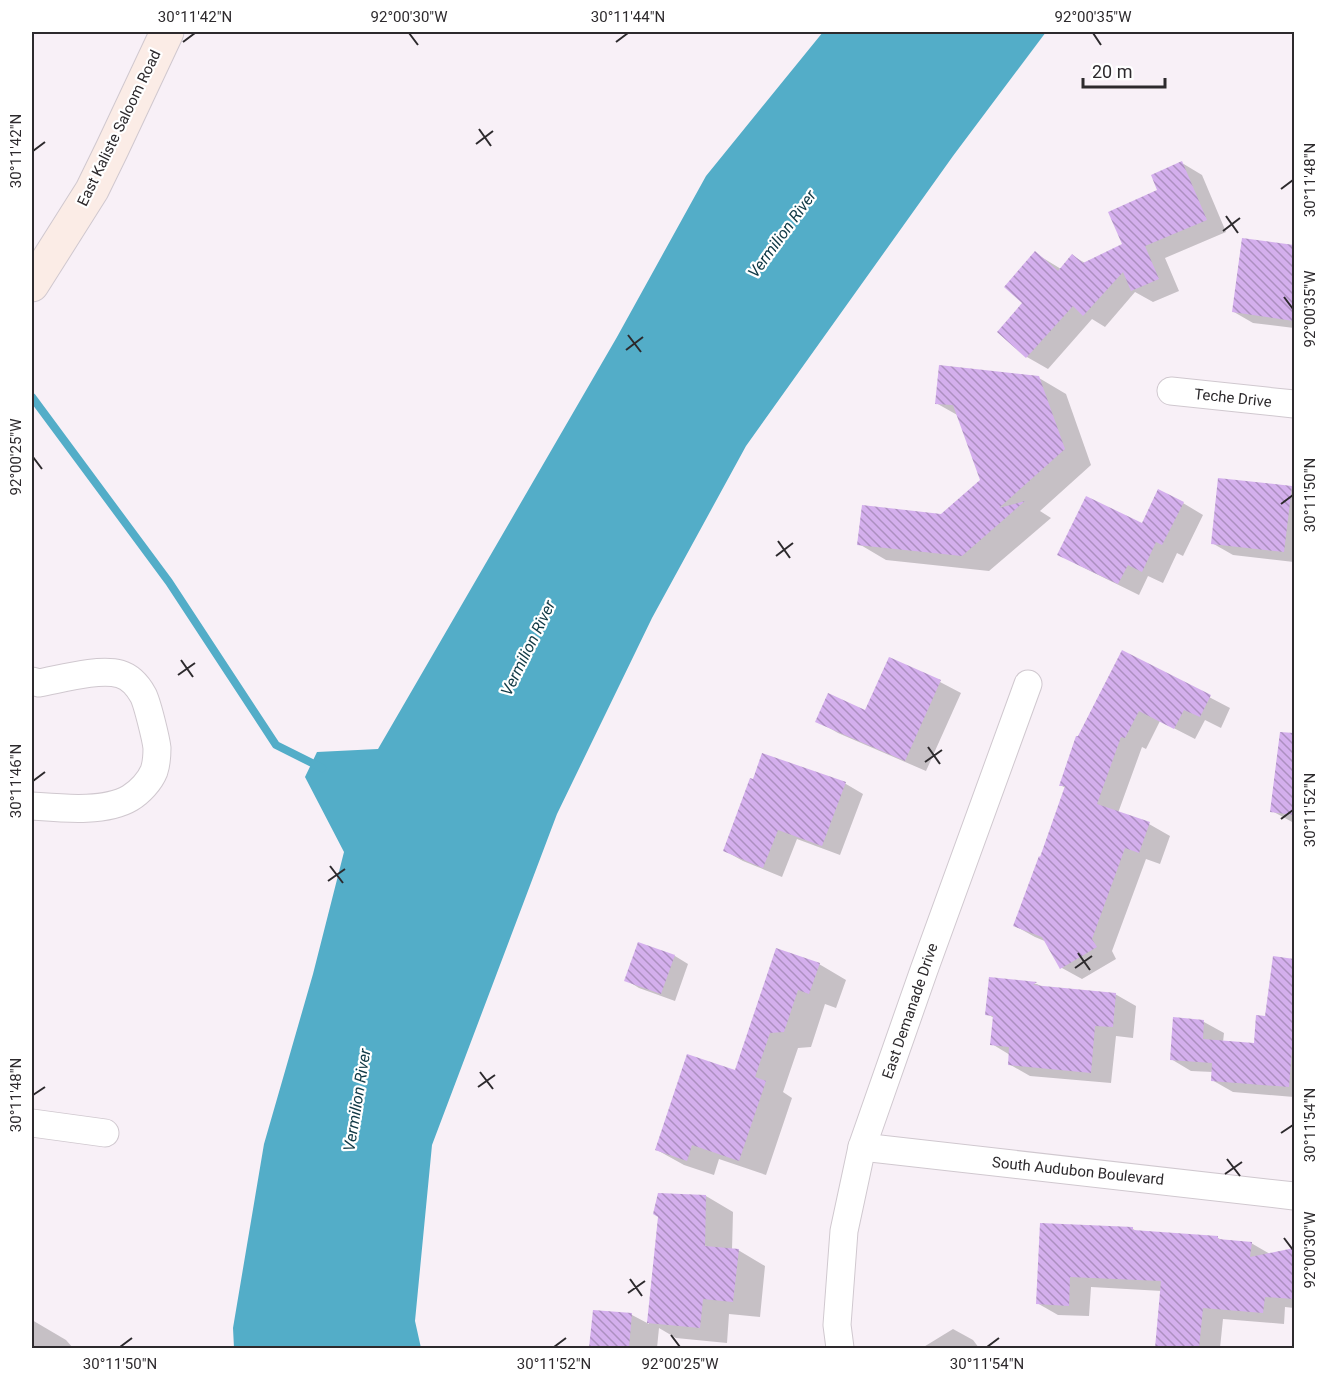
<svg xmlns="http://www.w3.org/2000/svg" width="1326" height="1380" font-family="Roboto,sans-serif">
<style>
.water{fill:#53adc8}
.shadow{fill:#0003}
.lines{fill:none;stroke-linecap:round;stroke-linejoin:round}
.stream{stroke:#53adc8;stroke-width:8}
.building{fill:url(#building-back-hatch)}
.minor-casing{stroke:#d0c8cf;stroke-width:29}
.secondary-casing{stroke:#d0c8cf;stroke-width:35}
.minor{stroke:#fff;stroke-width:27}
.secondary{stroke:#fbece6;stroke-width:33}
.ticks{fill:none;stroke:#2d2a2d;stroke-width:2}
.labels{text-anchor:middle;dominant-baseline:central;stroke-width:4.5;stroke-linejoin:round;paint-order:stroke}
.street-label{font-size:15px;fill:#2d2a2d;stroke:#fff}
.water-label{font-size:16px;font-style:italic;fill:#103945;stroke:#fff}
.neatline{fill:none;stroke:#2d2a2d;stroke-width:2}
.ticks-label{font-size:15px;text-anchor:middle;fill:#2d2a2d}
</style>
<defs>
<pattern id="building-back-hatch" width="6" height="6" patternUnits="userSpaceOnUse" patternTransform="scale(1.5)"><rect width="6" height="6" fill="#d4afed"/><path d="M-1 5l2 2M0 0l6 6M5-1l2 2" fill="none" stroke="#ac8fc0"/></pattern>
</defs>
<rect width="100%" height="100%" fill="#f8f0f7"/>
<!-- water -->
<polygon class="water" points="823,32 1046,32 953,156 746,446 652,618 557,814 432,1145 415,1321 421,1348 234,1348 233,1328 264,1144 313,974 344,852 305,777 317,752 378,749 617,337 706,176"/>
<!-- shadow -->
<g class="shadow">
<polygon points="1182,163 1202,175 1226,232 1165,258 1179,291 1153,302 1135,292 1105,327 1092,319 1048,369 1027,357 999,332 1024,303 1035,253 1061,269 1073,256 1085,263 1124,245 1159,191"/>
<polygon points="1244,240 1294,247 1294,328 1253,323 1234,312"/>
<polygon points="1039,378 1066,394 1091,465 1040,511 1051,518 989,571 886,560 859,544 941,515 982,480 959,416 936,403"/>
<polygon points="1291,487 1294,489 1294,562 1233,555 1212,543"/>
<polygon points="1183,503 1203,515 1183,556 1177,553 1163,583 1148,576 1139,595 1080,566 1059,554 1143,525"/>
<polygon points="1123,652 1230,708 1221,728 1205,720 1195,739 1160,721 1146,749 1142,747 1118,813 1149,824 1170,836 1160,864 1146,859 1112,951 1116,959 1082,979 1062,968 1047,942 1035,937 1015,926 1041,858 1066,788 1060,785"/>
<polygon points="940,682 961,693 926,771 838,733 817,721 866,712"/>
<polygon points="1280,746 1294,748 1294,823 1272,811"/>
<polygon points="763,755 846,784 863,794 840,855 797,839 782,877 743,861 725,851 754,781"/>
<polygon points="639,944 675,956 688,964 675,1001 639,988 626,980"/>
<polygon points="1294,948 1294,1097 1233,1092 1212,1080 1213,1072 1191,1071 1171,1059 1204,1022 1224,1033 1223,1042 1255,1044 1266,1017 1293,960"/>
<polygon points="777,950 819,964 846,980 836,1008 825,1004 811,1047 798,1048 783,1092 792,1098 766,1175 719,1159 714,1175 684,1165 657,1150 736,1072"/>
<polygon points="990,979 1037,984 1043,987 1115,994 1136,1006 1133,1038 1116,1036 1111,1083 1030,1076 1009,1064 1010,1055 992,1044 994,1018 987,1014"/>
<polygon points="706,1196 733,1212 732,1250 738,1250 765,1266 760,1317 729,1314 727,1343 676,1338 659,1328 657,1348 591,1348 594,1311 632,1315 649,1324 659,1216"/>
<polygon points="1042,1224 1133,1229 1138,1232 1218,1238 1224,1241 1251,1243 1270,1254 1294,1249 1294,1308 1285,1307 1284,1324 1223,1319 1220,1348 1159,1348 1157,1347 1162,1291 1091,1287 1089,1316 1058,1315 1037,1303"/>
<polygon points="32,1320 66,1340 73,1348 32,1348"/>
<polygon points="953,1329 973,1340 979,1348 922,1348"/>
</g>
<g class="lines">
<!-- stream -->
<polyline class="stream" points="32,397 169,582 276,745 322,768"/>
</g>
<!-- building -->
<g class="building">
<polygon points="1182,161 1207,220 1145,246 1159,279 1131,291 1123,272 1083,316 1073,306 1026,358 997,332 1022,303 1004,287 1035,251 1058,271 1072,254 1083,263 1122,244 1108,212 1157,190 1151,175"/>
<polygon points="1242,238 1294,245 1294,321 1232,312"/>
<polygon points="939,365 1039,376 1065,449 999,508 1025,501 962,556 857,545 862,505 941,514 980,480 953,405 935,404"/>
<polygon points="1218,478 1292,486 1284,552 1211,544"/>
<polygon points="1158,489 1184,502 1162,545 1156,542 1142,572 1128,565 1118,584 1057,555 1086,496 1142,523"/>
<polygon points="1122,650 1211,695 1200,717 1184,710 1174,729 1139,711 1125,738 1121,737 1097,804 1150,822 1139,853 1125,848 1092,939 1097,947 1060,969 1042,937 1013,926 1039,856 1040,857 1065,786 1059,786 1076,736 1078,736"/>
<polygon points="889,657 941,680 905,761 815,722 828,693 865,710"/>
<polygon points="1280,732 1294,733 1294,815 1270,812"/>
<polygon points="762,753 846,782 822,846 778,830 763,868 723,851 750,778 753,779"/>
<polygon points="638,942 675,955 661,994 624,981"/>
<polygon points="776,948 820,963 809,994 798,990 784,1032 770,1033 755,1077 766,1081 739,1161 692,1145 687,1161 655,1150 687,1054 735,1070"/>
<polygon points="1273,956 1294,959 1294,1023 1289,1087 1211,1081 1212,1063 1170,1060 1173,1017 1204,1020 1203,1039 1254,1043 1256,1015 1265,1016"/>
<polygon points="989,977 1037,982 1033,985 1116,993 1113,1027 1095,1026 1091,1073 1008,1065 1009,1047 990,1045 993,1016 985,1015"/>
<polygon points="658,1193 706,1195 705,1246 739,1249 733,1302 703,1299 700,1328 647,1323 658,1217 653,1214"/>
<polygon points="1040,1223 1133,1227 1133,1230 1218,1236 1218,1239 1252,1242 1250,1257 1294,1248 1294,1299 1265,1297 1263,1313 1203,1308 1199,1348 1155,1348 1161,1281 1070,1277 1069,1306 1036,1304"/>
<polygon points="593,1310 632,1313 629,1348 589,1348"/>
</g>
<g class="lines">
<!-- minor casing -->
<g class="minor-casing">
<g id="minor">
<polyline points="1171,391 1294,404"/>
<path d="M32,681l7,2c22,-4 60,-15 81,-9 10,3 18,12 23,21 4,7 13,44 14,53 0,7 -1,17 -3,23 -4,10 -14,21 -24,27 -25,15 -70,10 -98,8"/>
<polyline points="32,1123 105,1133"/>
<polyline points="862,1147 1294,1196"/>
<polyline points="840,1348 837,1325 844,1231 862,1147 924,970 1028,684"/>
</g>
</g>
<!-- secondary casing -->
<g class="secondary-casing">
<polyline id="secondary" points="32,285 92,190 112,149 167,32"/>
</g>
<!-- minor -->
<use href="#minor" class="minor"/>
<!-- secondary -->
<use href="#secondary" class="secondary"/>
</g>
<!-- ticks -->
<path class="ticks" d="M409,33l9,12M1093,33l8,12M183,42l12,-9M616,42l12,-9M479,129l12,17M476,144l17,-13M33,151l12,-9M1281,189l12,-9M1226,216l12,17M1223,231l17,-13M1284,297l9,12M628,335l13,17M626,350l17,-13M33,457l9,12M1281,504l12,-9M778,541l12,17M776,556l17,-13M181,660l12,17M178,675l17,-12M928,747l12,17M925,762l17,-12M33,781l12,-9M1281,819l12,-9M330,866l13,17M328,881l17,-12M1078,953l12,17M1075,968l17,-12M480,1072l13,17M478,1087l17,-12M33,1095l12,-8M1281,1133l12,-8M1227,1159l13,17M1225,1174l17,-12M1284,1238l9,12M630,1279l12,17M628,1293l17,-12M671,1335l9,12M120,1347l12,-9M554,1347l12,-9M987,1347l12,-9"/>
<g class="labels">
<!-- street labels -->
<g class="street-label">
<text transform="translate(119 128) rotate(-64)">East Kaliste Saloom Road</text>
<text transform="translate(1233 398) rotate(6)">Teche Drive</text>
<text transform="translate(910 1011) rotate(-71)">East Demanade Drive</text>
<text transform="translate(1078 1171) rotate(6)">South Audubon Boulevard</text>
</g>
<!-- water labels -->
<g class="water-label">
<text transform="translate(782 234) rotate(-54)">Vermilion River</text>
<text transform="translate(528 648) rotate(-64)">Vermilion River</text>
<text transform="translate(357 1100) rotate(-81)">Vermilion River</text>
</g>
</g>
<!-- border -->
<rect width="1326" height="1380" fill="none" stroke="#ffffff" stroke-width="66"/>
<!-- scale -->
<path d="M1083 78v9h82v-9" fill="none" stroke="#2d2a2d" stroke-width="3"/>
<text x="1092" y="78" font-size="18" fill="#2d2a2d" stroke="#ffffff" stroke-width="4.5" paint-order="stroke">20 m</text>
<rect x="33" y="33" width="1260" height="1314" class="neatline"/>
<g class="ticks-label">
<text x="195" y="22">30°11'42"N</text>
<text x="409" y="22">92°00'30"W</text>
<text x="628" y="22">30°11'44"N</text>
<text x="1093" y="22">92°00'35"W</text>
<text transform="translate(16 151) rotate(-90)" y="5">30°11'42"N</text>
<text transform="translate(1310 180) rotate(-90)" y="5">30°11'48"N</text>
<text transform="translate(1310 309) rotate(-90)" y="5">92°00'35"W</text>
<text transform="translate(16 457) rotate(-90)" y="5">92°00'25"W</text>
<text transform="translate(1310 495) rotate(-90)" y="5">30°11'50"N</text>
<text transform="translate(16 781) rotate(-90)" y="5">30°11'46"N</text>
<text transform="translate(1310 810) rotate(-90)" y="5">30°11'52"N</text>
<text transform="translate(16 1095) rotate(-90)" y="5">30°11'48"N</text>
<text transform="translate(1310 1125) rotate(-90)" y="5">30°11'54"N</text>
<text transform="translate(1310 1250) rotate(-90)" y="5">92°00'30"W</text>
<text x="120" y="1369">30°11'50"N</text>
<text x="554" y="1369">30°11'52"N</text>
<text x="680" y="1369">92°00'25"W</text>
<text x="987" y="1369">30°11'54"N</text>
</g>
</svg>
